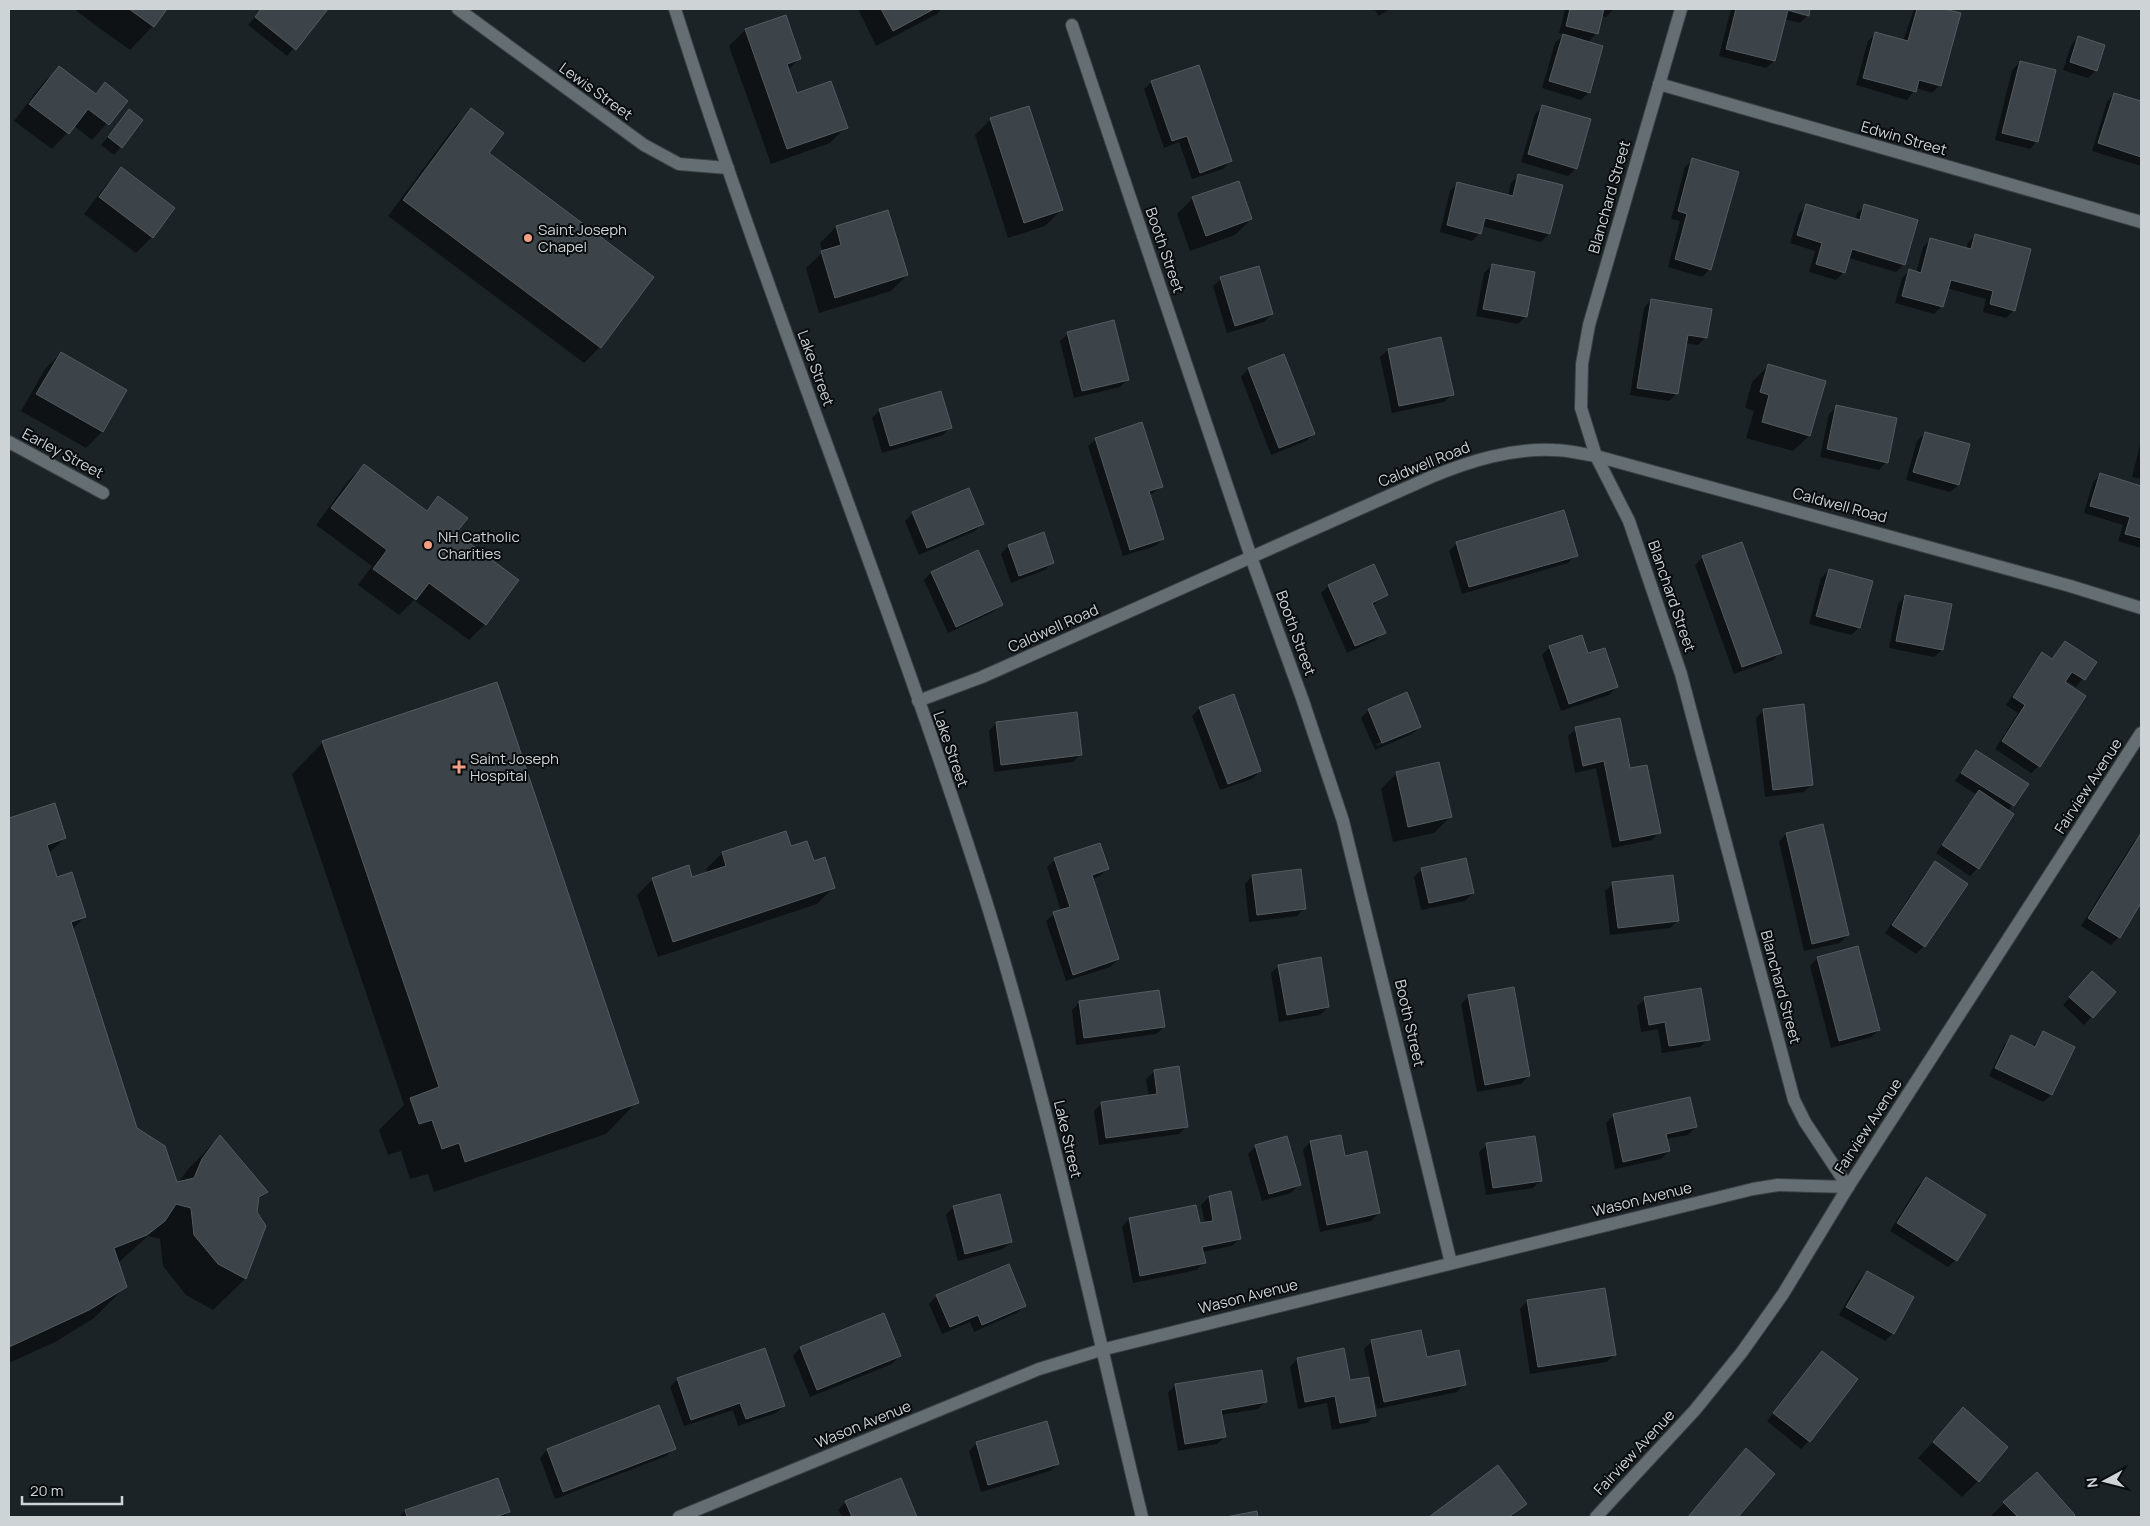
<svg xmlns="http://www.w3.org/2000/svg" width="2150" height="1526" font-family="Manrope,sans-serif">
<style>
.shadow{fill:#0007;fill-rule:evenodd}
.building{fill:#3c4449;stroke:#535b60}
.lines{fill:none;stroke-linecap:round;stroke-linejoin:round}
.minor-casing{stroke:#3a4043;stroke-width:14}
.tertiary-casing{stroke:#3a4043;stroke-width:14}
.minor{stroke:#656e73;stroke-width:12}
.tertiary{stroke:#656e73;stroke-width:12}
.poi-dot{fill:#f39f84;stroke:#090c0e;stroke-width:2}
.labels{text-anchor:middle;dominant-baseline:central;stroke-width:4;stroke-linejoin:round;paint-order:stroke}
.street-label{font-size:15px;fill:#ced3d6;stroke:#090c0e}
.poi-label{font-size:15px;fill:#ced3d6;stroke:#090c0e;text-anchor:start}
</style>
<rect width="100%" height="100%" fill="#1b2327"/>
<!-- shadow -->
<g class="shadow">
<polygon points="77,9 166,9 153,26 130,50 76,11"/>
<polygon points="261,9 327,9 287,56 248,25"/>
<polygon points="858,9 942,9 937,14 876,46"/>
<polygon points="1374,9 1390,9 1379,16"/>
<polygon points="1565,9 1614,9 1606,17 1601,16 1597,33 1588,42 1589,92 1581,100 1542,88 1555,43 1564,35 1559,33"/>
<polygon points="1731,9 1782,9 1804,16 1804,13 1787,9 1809,9 1808,15 1800,23 1785,19 1774,61 1766,68 1719,56"/>
<polygon points="1914,9 1939,9 1959,14 1940,85 1932,93 1916,88 1907,100 1856,85 1868,41 1875,34 1903,41"/>
<polygon points="785,16 800,58 788,70 797,94 846,127 830,143 771,164 729,46 745,30"/>
<polygon points="2078,37 2096,70 2088,78 2063,70 2071,45"/>
<polygon points="2020,62 2037,141 2030,149 1995,140 2012,70"/>
<polygon points="59,68 94,95 105,84 126,101 92,140 74,126 52,149 14,121 43,83"/>
<polygon points="1152,82 1230,161 1223,169 1192,179 1179,142 1164,148 1144,89"/>
<polygon points="2114,94 2141,103 2141,166 2092,151 2107,102"/>
<polygon points="1543,106 1576,168 1568,176 1521,162 1535,114"/>
<polygon points="471,110 487,154 600,347 584,363 388,216 455,126"/>
<polygon points="129,111 121,147 114,155 101,145"/>
<polygon points="991,119 1061,210 1045,226 1008,238 975,135"/>
<polygon points="1693,160 1710,269 1702,277 1668,267 1680,221 1671,219 1685,167"/>
<polygon points="121,169 152,237 136,253 84,214 106,185"/>
<polygon points="1519,175 1561,186 1549,234 1541,242 1482,226 1480,233 1472,241 1440,232 1450,191 1458,183 1508,196 1511,183"/>
<polygon points="1193,198 1251,219 1235,235 1190,251 1177,214"/>
<polygon points="1807,206 1855,220 1857,213 1865,206 1904,264 1896,272 1849,258 1844,272 1836,280 1809,272 1815,251 1790,243 1799,213"/>
<polygon points="887,212 907,275 891,291 819,313 806,268 823,252 820,243 836,227"/>
<polygon points="1975,235 2014,310 2006,318 1983,312 1986,299 1947,288 1942,306 1934,314 1895,303 1902,278 1909,271 1916,273 1923,247 1931,239 1966,249 1968,243"/>
<polygon points="1492,265 1526,316 1518,324 1476,316 1484,273"/>
<polygon points="1221,279 1272,314 1264,322 1227,333 1213,286"/>
<polygon points="1651,300 1706,337 1698,345 1685,343 1677,393 1669,401 1630,395 1644,308"/>
<polygon points="1068,334 1128,379 1120,387 1074,398 1060,341"/>
<polygon points="1388,350 1452,395 1444,402 1392,413 1380,357"/>
<polygon points="61,353 125,391 102,432 86,448 21,411 45,369"/>
<polygon points="1283,355 1314,433 1306,441 1271,455 1241,377 1248,369"/>
<polygon points="1768,366 1809,436 1793,451 1746,438 1754,411 1745,408 1752,382"/>
<polygon points="1837,406 1886,462 1879,470 1820,457 1829,414"/>
<polygon points="880,410 950,427 943,435 882,453 872,418"/>
<polygon points="1925,433 1958,485 1950,492 1906,480 1917,441"/>
<polygon points="1096,439 1161,487 1149,496 1163,539 1155,546 1123,556 1088,446"/>
<polygon points="2141,441 2141,479 2132,477"/>
<polygon points="364,465 425,511 439,498 455,534 485,624 469,640 414,600 399,615 358,585 372,566 316,525 348,481"/>
<polygon points="2100,475 2141,487 2141,548 2118,541 2123,525 2084,513 2093,482"/>
<polygon points="913,513 982,524 975,531 919,555 905,521"/>
<polygon points="1043,534 1053,562 1045,570 1011,583 1001,554 1008,546"/>
<polygon points="1457,543 1576,555 1568,563 1462,594 1449,551"/>
<polygon points="977,552 1001,605 993,612 948,633 924,580 931,573"/>
<polygon points="1703,557 1781,652 1773,660 1734,674 1695,565"/>
<polygon points="1829,570 1859,628 1851,635 1809,624 1821,578"/>
<polygon points="1328,586 1386,595 1372,606 1384,632 1376,640 1347,653 1321,593"/>
<polygon points="1905,596 1942,650 1934,657 1889,648 1898,604"/>
<polygon points="2065,642 2095,662 2076,687 2065,680 2064,683 2039,766 2031,773 1995,749 2018,713 2006,705 2035,662 2042,654 2051,660"/>
<polygon points="1550,647 1588,655 1617,687 1609,695 1561,711 1542,655"/>
<polygon points="1200,708 1260,771 1252,779 1220,790 1192,716"/>
<path d="M1369,710l51,17 -8,7 -37,16 -14,-32zM1412,729v3l-35,14 -1,-2z"/>
<polygon points="1764,710 1811,785 1804,792 1765,797 1756,718"/>
<polygon points="996,723 1081,754 1073,762 994,772 989,731"/>
<polygon points="1576,729 1630,770 1659,832 1652,840 1612,848 1596,768 1575,773 1568,736"/>
<polygon points="323,742 637,1102 606,1134 434,1192 428,1174 410,1179 401,1151 388,1155 379,1130 404,1105 292,774"/>
<polygon points="1976,751 2027,784 2008,811 1978,868 1970,876 1936,853 1976,794 1955,781"/>
<polygon points="1397,773 1450,817 1434,833 1393,842 1381,789"/>
<polygon points="54,805 65,838 48,854 56,878 85,916 72,930 136,1129 177,1184 189,1168 220,1137 267,1192 257,1201 256,1212 264,1226 245,1279 213,1310 186,1295 163,1266 160,1239 148,1236 118,1263 125,1287 94,1318 57,1341 9,1363 9,819"/>
<polygon points="785,832 790,847 833,888 817,904 658,957 637,895 653,879 692,879 708,873 706,869 722,853"/>
<polygon points="1786,834 1848,935 1840,943 1804,951 1779,842"/>
<polygon points="2141,834 2141,901 2119,937 2111,945 2081,926 2134,841"/>
<polygon points="1055,860 1107,869 1100,876 1092,879 1118,959 1110,967 1066,981 1046,921 1054,914 1061,911 1047,867"/>
<polygon points="1936,862 1967,884 1924,946 1916,954 1885,933 1928,870"/>
<polygon points="1422,869 1473,893 1465,901 1421,910 1414,877"/>
<polygon points="1252,876 1304,909 1297,916 1249,922 1245,884"/>
<polygon points="1613,884 1678,920 1670,928 1610,935 1605,891"/>
<polygon points="1857,948 1879,1030 1871,1037 1831,1048 1810,966 1817,958"/>
<polygon points="1279,966 1328,1007 1320,1015 1279,1022 1271,973"/>
<polygon points="2085,980 2114,992 2084,1025 2063,1005"/>
<polygon points="1469,996 1529,1076 1521,1084 1477,1092 1461,1004"/>
<polygon points="1645,999 1708,1039 1700,1047 1662,1053 1658,1029 1641,1032 1637,1006"/>
<polygon points="1079,1003 1164,1027 1156,1034 1076,1045 1072,1010"/>
<polygon points="2044,1033 2074,1047 2051,1095 2043,1102 1989,1076 2004,1045 2011,1037 2032,1047"/>
<polygon points="1178,1068 1187,1126 1179,1134 1099,1145 1094,1111 1102,1103 1149,1097 1146,1079 1154,1072"/>
<polygon points="1613,1116 1696,1127 1688,1135 1666,1139 1669,1151 1661,1159 1615,1169 1606,1123"/>
<polygon points="1340,1136 1344,1158 1379,1213 1371,1221 1320,1232 1303,1150 1310,1142"/>
<polygon points="1487,1145 1541,1180 1533,1188 1486,1195 1479,1152"/>
<polygon points="1256,1146 1299,1185 1291,1193 1262,1201 1248,1154"/>
<polygon points="1926,1178 1956,1260 1948,1267 1890,1231 1918,1186"/>
<polygon points="999,1195 1011,1242 1003,1249 958,1261 946,1215 953,1207"/>
<polygon points="1209,1197 1239,1239 1232,1246 1202,1252 1204,1262 1197,1270 1133,1283 1122,1227 1129,1219 1205,1223 1201,1205"/>
<polygon points="1867,1272 1912,1297 1893,1333 1885,1341 1839,1315 1859,1280"/>
<polygon points="937,1296 1025,1306 1017,1313 974,1332 970,1322 942,1334 929,1304"/>
<polygon points="1527,1301 1615,1354 1607,1362 1530,1374 1520,1309"/>
<polygon points="884,1314 900,1356 892,1364 810,1397 793,1356 800,1348"/>
<polygon points="1372,1341 1426,1359 1464,1384 1457,1392 1377,1409 1371,1384 1369,1384 1375,1416 1367,1423 1332,1430 1327,1403 1298,1409 1290,1367 1297,1359 1349,1382 1370,1378 1364,1349"/>
<polygon points="1822,1352 1809,1441 1801,1449 1767,1421"/>
<polygon points="678,1379 784,1406 776,1413 738,1426 733,1410 684,1426 670,1387"/>
<polygon points="1176,1385 1266,1401 1258,1409 1221,1415 1225,1437 1217,1444 1178,1451 1168,1393"/>
<polygon points="658,1407 674,1449 666,1456 555,1499 540,1458 547,1450"/>
<polygon points="1963,1409 1978,1481 1962,1497 1918,1458"/>
<polygon points="977,1443 1058,1464 1050,1471 981,1492 969,1451"/>
<polygon points="1498,1467 1525,1504 1512,1517 1431,1517"/>
<polygon points="497,1479 509,1512 503,1517 399,1517 405,1511"/>
<polygon points="900,1480 916,1517 842,1517 838,1510 846,1502"/>
<polygon points="2004,1503 2074,1515 2071,1517 1990,1517"/>
</g>
<!-- building -->
<g class="building">
<polygon points="129,9 167,9 154,27"/>
<polygon points="261,9 328,9 296,50 255,17"/>
<polygon points="881,9 934,9 893,31"/>
<polygon points="1570,9 1604,9 1598,34 1566,26"/>
<polygon points="1736,9 1810,9 1809,16 1788,10 1775,61 1726,49"/>
<polygon points="1917,9 1944,9 1961,13 1941,86 1919,80 1916,92 1863,78 1875,32 1908,41"/>
<polygon points="786,15 801,59 787,64 797,93 831,81 848,128 787,149 745,29"/>
<polygon points="1563,34 1603,46 1590,93 1549,81"/>
<polygon points="2078,36 2105,45 2097,71 2070,62"/>
<polygon points="2020,61 2056,70 2038,142 2002,133"/>
<polygon points="1199,65 1232,161 1200,173 1187,136 1172,141 1151,81"/>
<polygon points="59,66 96,94 105,82 128,101 109,125 88,109 69,134 29,104"/>
<polygon points="2114,93 2141,101 2141,157 2098,143"/>
<polygon points="1542,105 1591,119 1577,169 1528,154"/>
<polygon points="1029,106 1063,210 1024,223 990,118"/>
<polygon points="471,108 504,133 489,153 654,277 601,348 403,200"/>
<polygon points="129,109 143,120 122,148 108,137"/>
<polygon points="1692,158 1739,172 1711,270 1675,259 1687,214 1678,211"/>
<polygon points="121,167 175,208 153,238 99,197"/>
<polygon points="1518,174 1563,185 1550,234 1485,218 1481,234 1447,225 1457,182 1513,196"/>
<polygon points="1239,181 1252,219 1206,236 1192,197"/>
<polygon points="1806,204 1860,220 1864,204 1918,220 1905,265 1852,249 1845,273 1816,264 1822,243 1797,235"/>
<polygon points="888,210 908,275 835,298 821,251 841,245 836,226"/>
<polygon points="1975,234 2031,249 2015,311 1990,304 1993,291 1951,280 1943,307 1902,296 1909,269 1921,273 1930,238 1971,249"/>
<polygon points="1492,264 1535,272 1527,317 1483,309"/>
<polygon points="1259,266 1273,314 1235,326 1220,277"/>
<polygon points="1651,299 1712,309 1707,338 1688,335 1678,394 1637,388"/>
<polygon points="1114,320 1129,380 1082,391 1067,332"/>
<polygon points="1441,337 1454,395 1399,406 1388,349"/>
<polygon points="61,352 127,390 103,432 36,394"/>
<polygon points="1284,354 1315,434 1279,448 1248,368"/>
<polygon points="1768,364 1826,381 1810,436 1762,422 1769,395 1760,392"/>
<polygon points="941,391 952,428 890,446 879,409"/>
<polygon points="1836,405 1897,418 1888,463 1827,449"/>
<polygon points="1142,422 1163,487 1149,491 1164,539 1130,550 1095,438"/>
<polygon points="1925,432 1970,444 1959,485 1913,472"/>
<polygon points="364,464 427,511 438,496 468,518 456,533 519,580 486,625 429,583 416,600 373,569 387,550 331,508"/>
<polygon points="2100,473 2141,486 2141,538 2125,534 2130,517 2090,506"/>
<polygon points="969,488 984,524 927,548 912,512"/>
<polygon points="1564,510 1578,556 1469,587 1456,542"/>
<polygon points="1044,532 1054,563 1019,576 1008,545"/>
<polygon points="1742,542 1782,653 1742,667 1702,556"/>
<polygon points="978,550 1003,605 956,627 931,572"/>
<polygon points="1374,564 1388,595 1372,603 1386,633 1355,646 1328,585"/>
<polygon points="1829,569 1873,581 1860,628 1816,616"/>
<polygon points="1905,595 1952,604 1943,650 1896,641"/>
<polygon points="1582,635 1588,653 1605,648 1618,687 1569,704 1549,646"/>
<polygon points="2065,641 2097,662 2085,680 2072,672 2065,682 2086,696 2040,767 2002,741 2025,705 2013,697 2042,652 2052,659"/>
<polygon points="497,682 639,1103 465,1162 459,1143 442,1149 432,1120 419,1124 410,1098 439,1087 322,741"/>
<polygon points="1407,692 1421,727 1382,743 1368,709"/>
<polygon points="1234,694 1261,771 1228,784 1199,707"/>
<polygon points="1804,704 1813,785 1773,790 1763,709"/>
<polygon points="1077,712 1082,755 1001,765 996,722"/>
<polygon points="1620,718 1630,768 1647,765 1661,833 1620,841 1604,761 1583,766 1575,727"/>
<polygon points="1976,750 2029,784 2014,806 1961,773"/>
<polygon points="1439,762 1452,817 1408,827 1396,772"/>
<polygon points="1979,790 2014,814 1979,869 1942,845"/>
<polygon points="55,803 66,838 47,845 57,877 72,872 86,917 71,922 137,1128 165,1146 177,1182 194,1178 202,1159 220,1135 268,1192 259,1197 257,1212 266,1226 246,1279 218,1264 194,1235 191,1208 176,1204 165,1221 147,1235 114,1248 127,1287 89,1310 9,1347 9,818"/>
<polygon points="1823,824 1849,935 1812,944 1786,833"/>
<polygon points="786,831 791,846 807,841 814,861 825,857 835,888 673,942 652,878 689,865 692,877 726,866 722,852"/>
<polygon points="2141,833 2141,903 2120,938 2088,918"/>
<polygon points="1100,843 1109,869 1092,875 1119,959 1073,975 1053,912 1070,907 1054,858"/>
<polygon points="1466,858 1474,893 1429,903 1421,868"/>
<polygon points="1935,861 1968,884 1925,947 1892,925"/>
<polygon points="1301,869 1306,909 1257,915 1252,875"/>
<polygon points="1673,875 1679,921 1618,928 1612,882"/>
<polygon points="1858,946 1880,1030 1839,1041 1817,957"/>
<polygon points="1321,957 1329,1007 1287,1015 1278,965"/>
<polygon points="2092,971 2116,992 2093,1018 2069,997"/>
<polygon points="1514,987 1530,1076 1485,1085 1468,995"/>
<polygon points="1701,988 1710,1040 1669,1046 1665,1022 1649,1025 1644,997"/>
<polygon points="1159,990 1165,1027 1084,1038 1079,1001"/>
<polygon points="2043,1031 2075,1047 2052,1095 1995,1068 2011,1035 2035,1047"/>
<polygon points="1179,1066 1188,1127 1106,1138 1101,1102 1157,1094 1154,1070"/>
<polygon points="1690,1097 1697,1127 1666,1134 1670,1151 1623,1162 1613,1114"/>
<polygon points="1341,1135 1345,1156 1367,1151 1380,1213 1327,1225 1310,1141"/>
<polygon points="1287,1136 1301,1185 1269,1194 1255,1145"/>
<polygon points="1535,1136 1542,1181 1493,1188 1486,1143"/>
<polygon points="1926,1177 1986,1215 1957,1261 1897,1223"/>
<polygon points="1231,1191 1241,1239 1202,1247 1206,1263 1140,1276 1129,1218 1196,1205 1200,1223 1213,1221 1209,1196"/>
<polygon points="1000,1194 1012,1242 965,1254 953,1206"/>
<polygon points="1009,1264 1026,1306 982,1325 978,1315 950,1327 936,1295"/>
<polygon points="1867,1271 1914,1297 1894,1334 1846,1307"/>
<polygon points="1605,1288 1616,1355 1538,1367 1527,1300"/>
<polygon points="884,1313 901,1356 817,1390 800,1347"/>
<polygon points="1421,1330 1427,1357 1459,1350 1466,1385 1384,1402 1371,1340"/>
<polygon points="765,1348 785,1406 746,1419 740,1403 691,1420 677,1378"/>
<polygon points="1344,1348 1350,1380 1369,1377 1376,1416 1340,1423 1335,1396 1305,1402 1297,1358"/>
<polygon points="1822,1351 1858,1379 1810,1442 1773,1413"/>
<polygon points="1262,1370 1267,1402 1221,1410 1226,1437 1185,1444 1175,1384"/>
<polygon points="659,1405 676,1449 563,1492 547,1449"/>
<polygon points="1963,1407 2008,1447 1979,1482 1933,1442"/>
<polygon points="1047,1421 1059,1464 988,1485 976,1442"/>
<polygon points="1746,1448 1775,1474 1738,1517 1688,1517"/>
<polygon points="1498,1465 1527,1504 1509,1517 1429,1517"/>
<polygon points="2037,1472 2075,1515 2073,1517 2018,1517 2003,1502"/>
<polygon points="498,1478 510,1512 495,1517 407,1517 405,1510"/>
<polygon points="901,1478 917,1517 852,1517 845,1501"/>
<polygon points="1257,1511 1258,1517 1226,1517"/>
</g>
<g class="lines">
<!-- minor casing -->
<g class="minor-casing">
<g id="minor">
<polyline points="458,9 644,145 679,164 728,168"/>
<polyline points="1681,9 1589,325 1582,364 1581,408 1596,456 1629,521 1681,674 1794,1100 1805,1122 1848,1187"/>
<polyline points="1072,25 1251,557 1303,701 1343,821 1451,1263"/>
<polyline points="1659,84 2141,222"/>
<polyline points="9,442 103,493"/>
<path d="M918,701l64,-24 449,-200c39,-16 80,-29 123,-27 14,0 28,4 42,6l474,130 71,22"/>
<polyline points="679,1517 1039,1369 1101,1350 1753,1189 1778,1185 1848,1187"/>
<polyline points="1596,1517 1695,1410 1742,1352 1783,1294 1848,1187 2141,733"/>
</g>
</g>
<!-- tertiary casing -->
<g class="tertiary-casing">
<path id="tertiary" d="M675,9c95,300 216,592 311,892 63,202 106,411 156,616"/>
</g>
<!-- minor -->
<use href="#minor" class="minor"/>
<!-- tertiary -->
<use href="#tertiary" class="tertiary"/>
</g>
<!-- markers -->
<g class="poi-dot">
<circle cx="528" cy="238" r="5"/>
<circle cx="428" cy="545" r="5"/>
<path d="M456.5 759.5h5v5h5v5h-5v5h-5v-5h-5v-5h5z"/>
</g>
<g class="labels">
<!-- street labels -->
<g class="street-label">
<text transform="translate(596 91) rotate(36)">Lewis Street</text>
<text transform="translate(1904 138) rotate(16)">Edwin Street</text>
<text transform="translate(1609 197) rotate(-74)">Blanchard Street</text>
<text transform="translate(1165 250) rotate(71)">Booth Street</text>
<text transform="translate(816 368) rotate(70)">Lake Street</text>
<text transform="translate(63 453) rotate(28)">Earley Street</text>
<text transform="translate(1424 464) rotate(-22)">Caldwell Road</text>
<text transform="translate(1840 505) rotate(15)">Caldwell Road</text>
<text transform="translate(1672 596) rotate(71)">Blanchard Street</text>
<text transform="translate(1053 628) rotate(-24)">Caldwell Road</text>
<text transform="translate(1296 633) rotate(70)">Booth Street</text>
<text transform="translate(951 749) rotate(71)">Lake Street</text>
<text transform="translate(2088 786) rotate(-57)">Fairview Avenue</text>
<text transform="translate(1781 987) rotate(75)">Blanchard Street</text>
<text transform="translate(1410 1023) rotate(77)">Booth Street</text>
<text transform="translate(1868 1126) rotate(-57)">Fairview Avenue</text>
<text transform="translate(1068 1139) rotate(77)">Lake Street</text>
<text transform="translate(1642 1199) rotate(-14)">Wason Avenue</text>
<text transform="translate(1248 1296) rotate(-14)">Wason Avenue</text>
<text transform="translate(863 1424) rotate(-22)">Wason Avenue</text>
<text transform="translate(1634 1452) rotate(-47)">Fairview Avenue</text>
</g>
<!-- poi labels -->
<g class="poi-label">
<text x="538" y="229">Saint Joseph<tspan x="538" dy="17">Chapel</tspan></text>
<text x="438" y="536">NH Catholic<tspan x="438" dy="17">Charities</tspan></text>
<text x="470" y="758">Saint Joseph<tspan x="470" dy="17">Hospital</tspan></text>
</g>
</g>
<!-- border -->
<rect width="2150" height="1526" fill="none" stroke="#ced3d6" stroke-width="20"/>
<!-- north arrow -->
<g transform="translate(2105 1481) rotate(263)" stroke="#090c0e" stroke-width="4" paint-order="stroke">
<path d="M0-4L9 19L0 12L-9 19Z" fill="#ced3d6"/>
<text y="-8" font-size="14" font-weight="bold" text-anchor="middle" fill="#ced3d6">N</text>
</g>
<!-- scale -->
<path d="M22 1496v8h100v-8" fill="none" stroke="#ced3d6" stroke-width="2.5"/>
<text x="30" y="1496" font-size="15" fill="#ced3d6" stroke="#090c0e" stroke-width="4" paint-order="stroke">20 m</text>
</svg>
